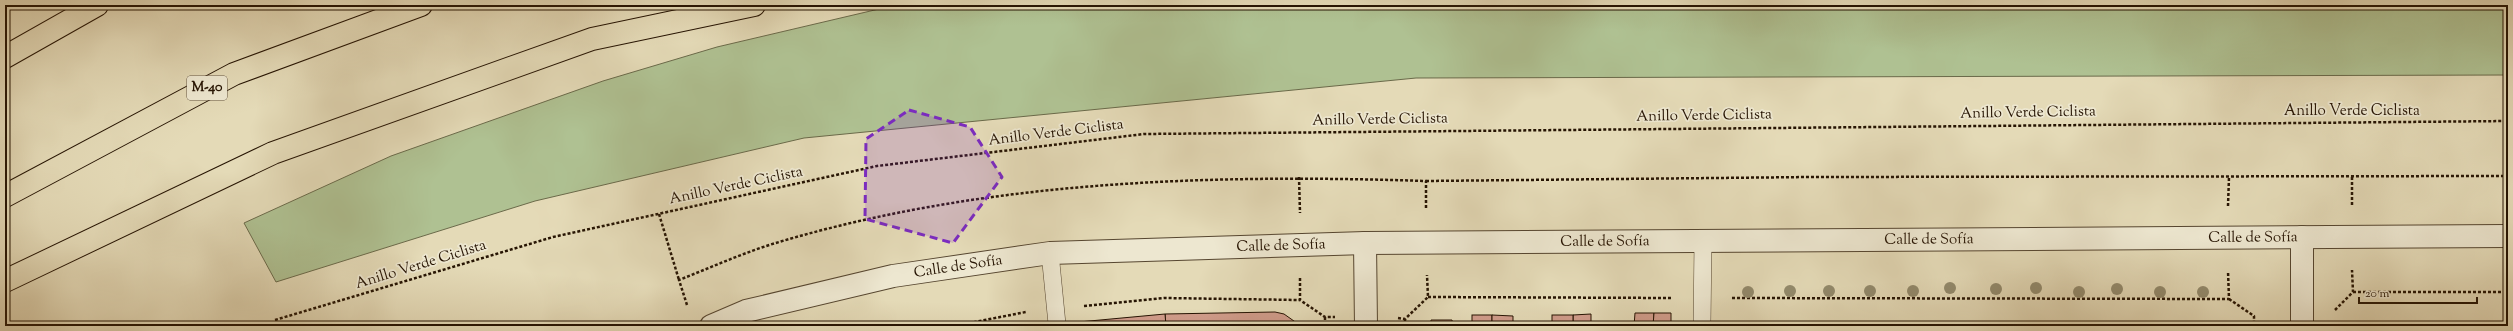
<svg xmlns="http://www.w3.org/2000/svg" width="2513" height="331" font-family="'Sorts Mill Goudy',serif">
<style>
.green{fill:#afc192;stroke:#6a6a4a}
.building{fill:#d09c8b;stroke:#261403}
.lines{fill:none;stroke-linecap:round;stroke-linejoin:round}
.lane-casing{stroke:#564630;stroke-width:18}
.street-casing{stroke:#564630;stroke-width:24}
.highway-casing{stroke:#261403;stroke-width:24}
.path{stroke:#261403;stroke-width:2.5;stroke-dasharray:3 2;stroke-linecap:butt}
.lane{stroke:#ede7d0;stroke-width:17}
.street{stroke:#ede7d0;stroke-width:22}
.highway{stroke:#e4dab7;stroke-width:22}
.tree{fill:#928a6c}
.marked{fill:#7b2cbf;fill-opacity:0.2;stroke:#7b2cbf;stroke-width:3;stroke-dasharray:8 5;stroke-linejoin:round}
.labels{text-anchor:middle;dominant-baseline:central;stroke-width:3.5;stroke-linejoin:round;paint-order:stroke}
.shield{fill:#ede7d0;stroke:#625340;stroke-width:1}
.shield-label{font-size:14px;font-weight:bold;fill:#261403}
.street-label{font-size:15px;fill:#261403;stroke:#ede7d0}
</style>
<rect width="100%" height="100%" fill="#e4dab7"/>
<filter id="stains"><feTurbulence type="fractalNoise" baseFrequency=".005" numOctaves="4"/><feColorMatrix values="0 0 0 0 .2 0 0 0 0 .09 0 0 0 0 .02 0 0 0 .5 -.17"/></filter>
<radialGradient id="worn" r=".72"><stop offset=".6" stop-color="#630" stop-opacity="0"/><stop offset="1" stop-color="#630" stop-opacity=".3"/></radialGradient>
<!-- green -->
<polygon class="green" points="896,5 2508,5 2508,75 1416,78 804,138 535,201 276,282 244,223 391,156 603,81 717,47"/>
<!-- building -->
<g class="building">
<polygon points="1275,312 1284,314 1301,326 1166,326 1165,314"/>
<polygon points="1635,313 1654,313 1653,326 1634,326"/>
<polygon points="1654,313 1671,313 1671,326 1653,326"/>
<polygon points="1165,314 1166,326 1038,326 1057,324"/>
<polygon points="1591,314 1591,326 1573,326 1573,315"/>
<rect x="1472" y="315" width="20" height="11"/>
<polygon points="1492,315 1513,316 1513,326 1492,326"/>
<rect x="1552" y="315" width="21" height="11"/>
<polygon points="1431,320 1452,320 1453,326 1431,326"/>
</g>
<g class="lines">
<!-- lane casing -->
<g class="lane-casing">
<g id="lane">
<polyline points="1050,253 1057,324"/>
<polyline points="1702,326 1703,241"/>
</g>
</g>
<!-- street casing -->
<g class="street-casing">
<g id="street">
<polyline points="1365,243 1366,326"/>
<path id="s1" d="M711,326l35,-15 147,-35 157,-23 315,-10 1143,-7"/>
<polyline points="2302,326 2302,237"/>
</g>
</g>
<!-- highway casing -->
<g class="highway-casing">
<g id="highway">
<polyline points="5,57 97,5"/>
<polyline points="5,196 234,74 421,5"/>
<polyline points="5,281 273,153 592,39 754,5"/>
</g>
</g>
<!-- path -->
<g class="path">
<polyline points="1299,177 1300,213"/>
<polyline points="2352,177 2352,205"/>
<polyline points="1426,181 1811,177 2508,176"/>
<polyline points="2228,206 2229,177"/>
<polyline points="659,214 679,280"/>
<polyline points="1300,278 1300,300 1325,317 1335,317"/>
<polyline points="2353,292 2508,292"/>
<polyline points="1428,297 1673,298"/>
<polyline points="1732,298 2229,299 2228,271"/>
<polyline points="2229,299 2254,316 2254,326"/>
<path d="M687,305l-8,-25c33,-13 66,-28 100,-38 210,-62 430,-68 647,-61v29"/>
<polyline points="1084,306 1164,298 1300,300"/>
<polyline points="2335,310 2353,292 2352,270"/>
<polyline points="1325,317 1325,326"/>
<polyline points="1398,318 1405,319 1428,297 1427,275"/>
<polyline points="275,320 553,237 877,166 1144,134 2508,121"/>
<polyline points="954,326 1026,312"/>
<polyline points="1405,326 1405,319"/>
</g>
<!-- lane -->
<use href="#lane" class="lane"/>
<!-- street -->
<use href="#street" class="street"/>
<!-- highway -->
<use href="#highway" class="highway"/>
</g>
<!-- trees -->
<g class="tree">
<circle cx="1950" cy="288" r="6"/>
<circle cx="2036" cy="288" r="6"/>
<circle cx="1996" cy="289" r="6"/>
<circle cx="2117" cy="289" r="6"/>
<circle cx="1790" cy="291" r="6"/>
<circle cx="1829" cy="291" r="6"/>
<circle cx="1870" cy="291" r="6"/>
<circle cx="1913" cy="291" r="6"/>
<circle cx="1748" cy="292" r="6"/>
<circle cx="2079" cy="292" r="6"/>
<circle cx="2160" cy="292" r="6"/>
<circle cx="2203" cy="292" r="6"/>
</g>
<!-- marked area -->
<path class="marked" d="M909,110l61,17 32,50 -49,66 -88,-24 1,-80z"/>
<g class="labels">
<!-- shield labels -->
<rect class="shield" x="187" y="76" width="40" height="24" rx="3"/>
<g class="shield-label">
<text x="207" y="88">M-40</text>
</g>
<!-- street labels -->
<g class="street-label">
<text x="2352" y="111">Anillo Verde Ciclista</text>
<text transform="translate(2028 113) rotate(-1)">Anillo Verde Ciclista</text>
<text transform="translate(1704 116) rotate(-1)">Anillo Verde Ciclista</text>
<text transform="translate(1380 120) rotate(-1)">Anillo Verde Ciclista</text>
<text transform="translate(1056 133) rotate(-7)">Anillo Verde Ciclista</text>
<text transform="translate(736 186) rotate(-12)">Anillo Verde Ciclista</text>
<text stroke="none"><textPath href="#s1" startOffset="1551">Calle de Sofía</textPath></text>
<text stroke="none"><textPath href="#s1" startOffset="1227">Calle de Sofía</textPath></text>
<text stroke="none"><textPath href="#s1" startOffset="903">Calle de Sofía</textPath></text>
<text stroke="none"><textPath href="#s1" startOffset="579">Calle de Sofía</textPath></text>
<text transform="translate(421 265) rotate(-17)">Anillo Verde Ciclista</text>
<text stroke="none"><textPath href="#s1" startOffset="255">Calle de Sofía</textPath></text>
</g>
</g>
<!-- margin -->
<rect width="2513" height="331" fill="none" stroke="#e4dab7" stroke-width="20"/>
<rect x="6" y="6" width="2501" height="319" fill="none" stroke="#261403" stroke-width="2"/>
<rect x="10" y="10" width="2493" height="311" fill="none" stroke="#261403"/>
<!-- scale -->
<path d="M2359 297v6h118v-6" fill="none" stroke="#261403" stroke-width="2"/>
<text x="2365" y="297" font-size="12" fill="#261403" stroke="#ede7d0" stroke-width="3" paint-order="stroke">20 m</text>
<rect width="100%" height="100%" filter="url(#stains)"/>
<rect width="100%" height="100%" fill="url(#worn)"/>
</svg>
